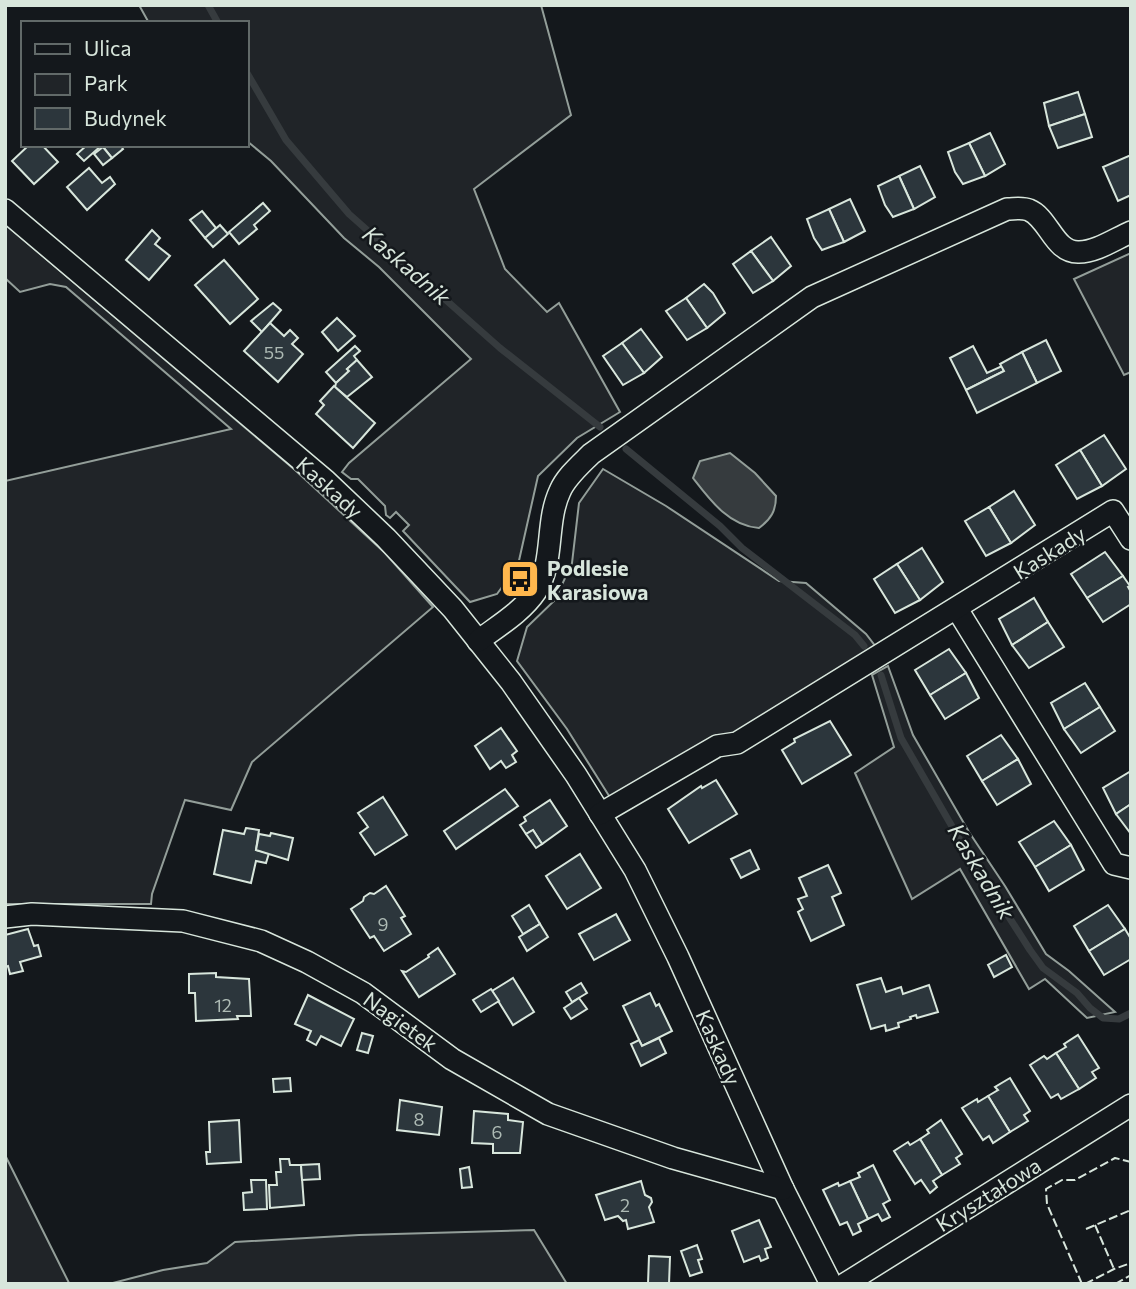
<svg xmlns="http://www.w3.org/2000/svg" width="1136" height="1289" font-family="Commissioner,sans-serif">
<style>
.green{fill:#202428;stroke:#939e99;stroke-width:2}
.water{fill:#363b3e;stroke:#939e99;stroke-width:2}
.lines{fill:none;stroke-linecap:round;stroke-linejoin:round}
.stream{stroke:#363b3e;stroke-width:7}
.building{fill:#2c363c;stroke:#d8e6dc;stroke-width:2}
.street-casing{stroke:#d8e6dc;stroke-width:24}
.street{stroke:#14181c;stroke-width:21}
.fence{stroke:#d8e6dc;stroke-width:2;stroke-dasharray:9 3.5;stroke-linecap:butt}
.labels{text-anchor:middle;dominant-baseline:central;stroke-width:5;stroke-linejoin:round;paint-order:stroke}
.number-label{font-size:18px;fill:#adbab4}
.street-label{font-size:21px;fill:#d8e6dc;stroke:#14181c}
.poi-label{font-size:21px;font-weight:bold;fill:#d8e6dc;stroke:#14181c;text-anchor:start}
.water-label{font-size:23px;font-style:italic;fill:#d8e6dc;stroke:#14181c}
</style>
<rect width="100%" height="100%" fill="#14181c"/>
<!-- green -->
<g class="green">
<polygon points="139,5 541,5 571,115 474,189 505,269 547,312 559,303 620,412 577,438 538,476 518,565 497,594 470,602 403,531 409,525 396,512 390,518 386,515 385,506 358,479 351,479 342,472 349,463 471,359 379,267 344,238 271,161 247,141 247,23 149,23"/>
<polygon points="5,224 295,470 385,553 433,607 252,762 231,810 185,800 152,894 151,904 5,904 5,481 231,429 66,287 50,284 20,292 5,278"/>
<polygon points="1131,253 1131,372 1124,375 1074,279"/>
<polygon points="603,469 666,506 779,581 806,583 866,634 876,647 733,736 716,735 611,799 567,729 517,661 527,627 555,600 572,563 579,503"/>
<polygon points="888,666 913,735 969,832 1005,886 1046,954 1069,971 1115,1012 1087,1018 1045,979 1029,989 960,869 912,899 855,773 894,747 872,675"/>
<polygon points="5,1155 69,1283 70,1284 5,1284"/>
<polygon points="534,1230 567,1284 109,1284 163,1270 207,1263 235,1242 359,1235"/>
</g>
<!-- water -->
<path class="water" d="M730,453l25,20 21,23c0,15 -5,23 -17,32 -30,-2 -49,-28 -66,-50l7,-17z"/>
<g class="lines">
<!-- stream -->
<g class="stream">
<polyline points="208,5 218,23"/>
<polyline points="247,73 286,140 349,214 500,348 600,427"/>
<polyline points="626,449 720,526 742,548 855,635 864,646"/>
<polyline points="881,675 901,738 961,842 1030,950 1043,968 1077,993 1090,1008 1103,1018 1119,1019 1131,1013"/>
</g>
</g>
<!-- building -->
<g class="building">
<polygon points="1078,92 1085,114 1049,126 1044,103"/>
<polygon points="1085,114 1092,137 1058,148 1049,126"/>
<polygon points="990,133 1005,164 985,176 969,143"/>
<polygon points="969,143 985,176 963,184 955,172 948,152"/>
<polygon points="29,145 42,145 58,162 34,184 12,161"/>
<polygon points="87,145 102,145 84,161 77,154"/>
<polygon points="105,145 120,145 123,149 112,158 103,147"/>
<polygon points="103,147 112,158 103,165 94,154"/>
<polygon points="1131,155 1131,195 1118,201 1103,167"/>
<polygon points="920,166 935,197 914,209 899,176"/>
<polygon points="89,168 102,183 110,177 115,184 87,210 67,187"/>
<polygon points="899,176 914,209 893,217 885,205 878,186"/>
<polygon points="850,199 865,231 844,242 829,209"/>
<polygon points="263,203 270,211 254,225 257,229 239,244 229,232"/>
<polygon points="829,209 844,242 822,250 814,238 807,219"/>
<polygon points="202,211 216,228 205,238 190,220"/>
<polygon points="220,225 228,234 213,247 205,238"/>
<polygon points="152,230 160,238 155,244 170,256 149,280 126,260"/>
<polygon points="771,237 791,266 773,281 751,251"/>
<polygon points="751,251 773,281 753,293 733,264"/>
<polygon points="224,260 258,299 230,324 195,285"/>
<polygon points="704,284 713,293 725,313 707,328 686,298"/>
<polygon points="686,298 707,328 687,340 666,311"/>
<polygon points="273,303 281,310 262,332 251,321"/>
<polygon points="337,318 355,336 338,351 322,332"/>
<polygon points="270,323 284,336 290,330 298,338 292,344 303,354 278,382 244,351"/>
<polygon points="641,329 662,357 644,373 622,343"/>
<polygon points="1046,340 1061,371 1037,383 1022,352"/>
<polygon points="622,343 644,373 623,385 603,356"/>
<polygon points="355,346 360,351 354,356 357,360 347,369 349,371 336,383 326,372"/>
<polygon points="973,346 987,373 1002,366 1004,371 966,390 950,358"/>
<polygon points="1022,352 1037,383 977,413 966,390 1004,371 1000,364"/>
<polygon points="357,360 372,377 347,397 335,387 336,383 349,371 347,369"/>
<polygon points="334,386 375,423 353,448 316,414 324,405 320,401"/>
<polygon points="1104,435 1126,469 1102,486 1080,450"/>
<polygon points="1080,450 1102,486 1077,499 1056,465"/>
<polygon points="1014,491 1035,525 1011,543 989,507"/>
<polygon points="989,507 1011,543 986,556 965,521"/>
<polygon points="922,548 943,582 920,600 897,564"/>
<polygon points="1105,552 1123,576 1087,598 1071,574"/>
<polygon points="897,564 920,600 895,613 874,579"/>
<polygon points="1123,576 1130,586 1128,587 1131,592 1131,604 1103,622 1087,598"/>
<polygon points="1034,598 1048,622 1012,645 999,619"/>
<polygon points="1048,622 1064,647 1029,668 1012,645"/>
<polygon points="949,649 966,673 930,695 915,670"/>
<polygon points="966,673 979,698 945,719 930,695"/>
<polygon points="1085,683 1100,707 1064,729 1051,703"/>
<polygon points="1100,707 1115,731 1081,753 1064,729"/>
<polygon points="830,721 851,755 802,784 782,750 795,742 794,739"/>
<polygon points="501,728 517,751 512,755 516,762 506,768 501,761 490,769 475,746"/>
<polygon points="1001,735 1018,759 982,781 967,756"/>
<polygon points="1018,759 1031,784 997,805 982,781"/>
<polygon points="1131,771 1131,804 1116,814 1103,788"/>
<polygon points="716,780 737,814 689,843 668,809 701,786 702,788"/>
<polygon points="505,789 518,806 456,849 444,831"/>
<polygon points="383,797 407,835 375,855 360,833 368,827 358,813"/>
<polygon points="550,800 567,826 542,844 533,830 526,834 520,825 526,821 524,817"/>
<polygon points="1131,804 1131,834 1116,814"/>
<polygon points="1054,821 1071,845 1035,867 1019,842"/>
<polygon points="246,828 259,830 256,850 269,853 266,863 256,861 251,883 214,874 223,830 244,834"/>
<polygon points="533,830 542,844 536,848 526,834"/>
<polygon points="271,833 293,838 288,860 256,850 259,834 270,836"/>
<polygon points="1071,845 1084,870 1049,891 1035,867"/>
<polygon points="750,850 759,869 741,878 731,859"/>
<polygon points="580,854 601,888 567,909 546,876"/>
<polygon points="828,865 841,893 832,897 844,925 811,941 798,912 803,909 798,899 807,896 799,878"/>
<polygon points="386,886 405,916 401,918 411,934 384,951 374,936 370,938 351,909 363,901 364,897 370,893 374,894"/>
<polygon points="529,905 540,924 523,934 512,916"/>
<polygon points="1108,905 1125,929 1089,951 1074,926"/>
<polygon points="616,914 630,940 594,960 579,934"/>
<polygon points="540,924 548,937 527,951 519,937"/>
<polygon points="28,929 34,946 38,945 41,956 20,962 23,971 10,974 8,966 5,967 5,935"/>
<polygon points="1125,929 1131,939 1131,959 1104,975 1089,951"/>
<polygon points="438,948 455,974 419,997 402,971 406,972 429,957 428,955"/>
<polygon points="1006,955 1012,967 994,977 988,965"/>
<polygon points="216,973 216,977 249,979 251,1016 237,1016 238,1019 196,1021 195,993 189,993 189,974"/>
<polygon points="513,978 534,1012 513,1025 492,991"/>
<polygon points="881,978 886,992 901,987 903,994 929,985 938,1012 917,1018 916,1015 910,1017 911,1019 898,1023 899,1027 886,1031 885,1025 871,1029 857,985"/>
<polygon points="581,983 587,993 572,1002 566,992"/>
<polygon points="491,989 499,1001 481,1012 473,1000"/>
<polygon points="650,993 656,1006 659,1004 672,1031 642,1046 623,1006"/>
<polygon points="308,995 354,1019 341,1046 321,1036 316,1045 307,1040 311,1031 295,1024"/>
<polygon points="579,998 587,1009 571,1019 564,1008"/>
<polygon points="362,1033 373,1036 368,1053 357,1050"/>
<polygon points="1078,1035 1099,1068 1092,1072 1096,1078 1079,1089 1056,1053 1066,1047 1064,1044"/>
<polygon points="659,1038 666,1053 641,1066 631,1044 639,1040 642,1046"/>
<polygon points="1056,1053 1079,1089 1061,1099 1058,1094 1051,1098 1030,1065 1044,1056 1047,1059"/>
<polygon points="290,1078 291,1091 274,1092 273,1079"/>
<polygon points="1010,1078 1030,1111 1024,1115 1028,1121 1010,1132 988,1096 998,1090 995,1087"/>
<polygon points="988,1096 1010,1132 993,1143 989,1136 983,1140 962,1108 977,1099 978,1102"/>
<polygon points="400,1100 442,1107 439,1135 397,1130"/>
<polygon points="474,1111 508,1114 508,1120 523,1122 520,1153 493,1153 493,1144 472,1143"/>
<polygon points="239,1120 241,1162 207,1164 206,1152 210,1152 209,1122"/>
<polygon points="941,1120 962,1154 956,1158 960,1164 942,1175 920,1139 929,1133 927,1130"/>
<polygon points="920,1139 942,1175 933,1181 937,1187 930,1193 921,1180 915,1184 894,1151 908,1142 910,1145"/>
<polygon points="280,1159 289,1159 290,1165 301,1165 304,1205 270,1208 269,1185 277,1185 276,1172 281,1172"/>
<polygon points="319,1164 320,1179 302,1180 301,1165"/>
<polygon points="873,1165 890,1200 883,1204 890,1217 882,1221 878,1214 868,1219 850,1181 860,1177 858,1173"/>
<polygon points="469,1167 472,1187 462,1188 460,1169"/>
<polygon points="251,1180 266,1180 267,1209 244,1210 243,1193 252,1192"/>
<polygon points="641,1181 645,1195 651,1198 652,1202 649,1207 654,1222 628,1229 626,1220 623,1221 618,1216 605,1220 596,1195"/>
<polygon points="850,1181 868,1219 858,1224 861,1231 853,1235 847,1222 840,1225 823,1190 838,1183 839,1186"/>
<polygon points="759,1220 771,1247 765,1249 768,1258 761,1261 759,1256 744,1262 732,1231"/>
<polygon points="697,1245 702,1259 698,1260 702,1272 690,1276 681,1251"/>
<polygon points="649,1256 670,1257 669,1284 648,1284"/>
</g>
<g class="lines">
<!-- street casing -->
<g class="street-casing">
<g id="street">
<polyline points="5,210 326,481 386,538 453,609 511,682 576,775 635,870 678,957 783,1189 831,1284"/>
<polyline points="957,609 1114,864 1131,868"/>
<path d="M478,641c20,-15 44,-29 58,-50 19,-30 9,-68 24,-100 6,-14 20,-26 31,-37l221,-157 195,-88c7,0 15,-2 22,1 20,8 25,43 50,42 17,0 36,-13 52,-20"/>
<polyline points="600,814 717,746 737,743 1113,511 1131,539"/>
<polyline points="5,917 32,914 183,921 261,941 307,962 363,993 452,1059 548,1114 673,1158 783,1189"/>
<polyline points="845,1284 1131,1105"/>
</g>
</g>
<!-- street -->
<use href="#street" class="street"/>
<!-- fence -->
<g class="fence">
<polyline points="1095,1225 1114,1269"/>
<polyline points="1086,1229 1131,1210"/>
<polyline points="1082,1284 1047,1204 1046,1189 1062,1180 1075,1180 1115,1158 1131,1162"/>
<polyline points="1085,1284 1114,1269 1131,1263"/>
<polyline points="1115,1284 1131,1275"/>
</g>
</g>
<!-- icons -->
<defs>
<g id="bus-square" transform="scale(2.0125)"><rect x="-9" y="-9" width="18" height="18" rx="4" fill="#ffb74d" stroke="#14181c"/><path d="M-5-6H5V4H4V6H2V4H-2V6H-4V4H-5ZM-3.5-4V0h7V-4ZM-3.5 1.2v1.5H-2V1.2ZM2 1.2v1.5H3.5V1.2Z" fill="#111"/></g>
</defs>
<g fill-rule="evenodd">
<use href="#bus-square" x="520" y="579"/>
</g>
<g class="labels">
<!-- number labels -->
<g class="number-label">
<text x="274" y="352">55</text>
<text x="383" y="924">9</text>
<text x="223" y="1005">12</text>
<text x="419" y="1119">8</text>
<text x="497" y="1132">6</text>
<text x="625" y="1205">2</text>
</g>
<!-- street labels -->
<g class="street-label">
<text transform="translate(330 487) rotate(42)">Kaskady</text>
<text transform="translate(1049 552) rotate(-32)">Kaskady</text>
<text transform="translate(401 1021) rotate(36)">Nagietek</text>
<text transform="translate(719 1047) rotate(66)">Kaskady</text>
<text transform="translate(988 1194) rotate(-32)">Kryształowa</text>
</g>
<!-- poi labels -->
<g class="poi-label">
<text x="547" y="567">Podlesie<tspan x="547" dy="24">Karasiowa</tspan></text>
</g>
<!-- water labels -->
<g class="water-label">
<text transform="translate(407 265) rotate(41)">Kaskadnik</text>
<text transform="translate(982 871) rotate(59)">Kaskadnik</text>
</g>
</g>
<!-- border -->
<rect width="1136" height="1289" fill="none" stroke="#d8e6dc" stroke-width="14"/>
<!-- legend -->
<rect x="21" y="21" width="228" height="126" fill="#14181c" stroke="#626a69" stroke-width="2"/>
<rect x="35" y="44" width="35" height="10" fill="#14181c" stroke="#626a69" stroke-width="2"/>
<text x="84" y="56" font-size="21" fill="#d8e6dc">Ulica</text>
<rect x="35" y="74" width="35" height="21" fill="#202428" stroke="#626a69" stroke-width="2"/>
<text x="84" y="91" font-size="21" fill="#d8e6dc">Park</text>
<rect x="35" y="108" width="35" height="21" fill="#2c363c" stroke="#626a69" stroke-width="2"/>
<text x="84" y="126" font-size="21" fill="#d8e6dc">Budynek</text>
</svg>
